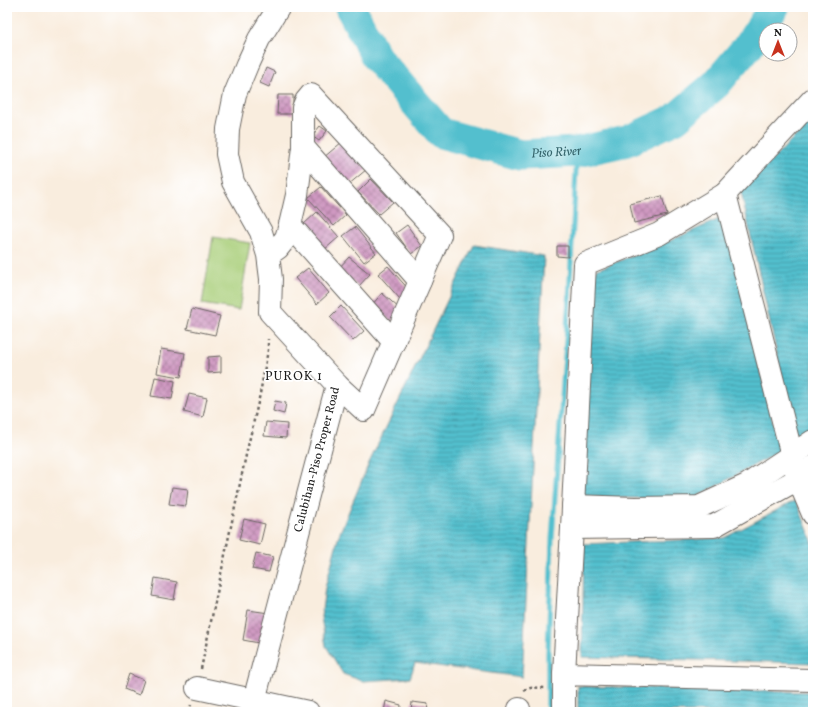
<svg xmlns="http://www.w3.org/2000/svg" width="820" height="719" font-family="Vollkorn,serif">
<style>
.garden{fill:#a8ce78;stroke:#62754a}
.water{fill:url(#water-rules);stroke:#386e75}
.lines{fill:none;stroke-linecap:round;stroke-linejoin:round}
.stream{stroke:#53bfce;stroke-width:5}
.river{stroke:#53bfce;stroke-width:31}
.building{fill:url(#building-cross-hatch)}
.minor-casing{stroke:#696560;stroke-width:24}
.path{stroke:#696560;stroke-width:2.5;stroke-dasharray:3 3;stroke-linecap:butt}
.minor{stroke:#fff;stroke-width:22}
.labels{text-anchor:middle;dominant-baseline:central;stroke-width:3.5;stroke-linejoin:round;paint-order:stroke}
.street-label{font-size:12px;fill:#1c1c1c;stroke:#fff}
.water-label{font-size:13px;font-style:italic;fill:#35656c;stroke:#fff}
.neighbourhood-label{font-size:13px;letter-spacing:1px;fill:#1c1c1c;stroke:#fff}
</style>
<defs>
<pattern id="water-rules" width="6" height="5" patternUnits="userSpaceOnUse"><rect width="6" height="5" fill="#53bfce"/><path d="M0 2.5h6" fill="none" stroke="#449aa6"/></pattern>
<pattern id="building-cross-hatch" width="8" height="8" patternUnits="userSpaceOnUse"><rect width="8" height="8" fill="#cf98c1"/><path d="M0 0l8 8M0 8l8-8" fill="none" stroke="#a77b9c"/></pattern>
</defs>
<rect width="100%" height="100%" fill="#fff"/>
<filter id="ink" filterUnits="userSpaceOnUse"><feTurbulence type="fractalNoise" baseFrequency=".025" numOctaves="2"/><feDisplacementMap in="SourceGraphic" scale="8" xChannelSelector="R" yChannelSelector="G"/><feConvolveMatrix kernelMatrix="1 2 1 2 8 2 1 2 1" color-interpolation-filters="sRGB"/></filter>
<filter id="wash" filterUnits="userSpaceOnUse"><feTurbulence type="fractalNoise" baseFrequency=".012" numOctaves="4" result="noise"/><feDisplacementMap in="SourceGraphic" scale="16" xChannelSelector="R" yChannelSelector="G"/><feGaussianBlur stdDeviation="0.9" result="paint"/><feColorMatrix in="noise" values="0 0 0 0 0 0 0 0 0 0 0 0 0 0 0 0 0 1.4 0 .05"/><feComposite in="paint" operator="in"/></filter>
<g filter="url(#wash)">
<rect width="100%" height="100%" fill="#f9edde"/>
<!-- garden -->
<polygon class="garden" points="213,237 250,243 239,310 202,304"/>
<!-- water -->
<g class="water">
<polygon points="813,118 813,428 796,440 741,192"/>
<polygon points="724,217 780,451 693,499 581,497 593,271 658,246"/>
<polygon points="474,245 544,256 522,677 415,663 410,678 363,681 343,674 326,646 321,617 325,588 339,535 369,463"/>
<polygon points="796,500 813,543 813,663 582,657 584,544 724,538"/>
<polygon points="578,686 813,692 813,712 578,712"/>
</g>
<g class="lines">
<!-- stream -->
<polyline class="stream" points="548,712 548,653 552,539 569,299 577,152"/>
<!-- river -->
<path class="river" id="s1" d="M350,7l26,50 65,76 79,22 57,-3 50,-11 48,-22 41,-35 32,-38 26,-39"/>
</g>
<g id="blocks">
<!-- building -->
<g class="building">
<polygon points="266,68 275,72 269,87 260,83"/>
<polygon points="278,95 293,95 293,114 277,114"/>
<polygon points="320,126 327,131 319,141 312,136"/>
<polygon points="342,142 367,169 348,185 323,158"/>
<polygon points="371,179 393,202 379,214 358,192"/>
<polygon points="321,187 346,215 334,226 308,198"/>
<polygon points="662,196 667,215 634,223 630,204"/>
<polygon points="317,212 339,237 324,250 303,225"/>
<polygon points="407,225 422,246 411,254 396,233"/>
<polygon points="355,227 376,253 364,262 343,236"/>
<polygon points="557,246 568,246 568,257 557,256"/>
<polygon points="349,257 370,274 358,287 338,269"/>
<polygon points="388,266 410,291 400,299 378,274"/>
<polygon points="308,268 329,293 317,304 295,278"/>
<polygon points="382,293 401,310 391,322 372,305"/>
<polygon points="341,306 364,331 353,341 330,317"/>
<polygon points="192,309 220,316 215,335 187,329"/>
<polygon points="161,349 185,353 181,377 157,373"/>
<polygon points="221,356 221,372 208,373 208,357"/>
<polygon points="155,377 175,381 172,399 151,396"/>
<polygon points="189,394 207,398 203,417 184,412"/>
<polygon points="275,401 286,403 284,414 273,411"/>
<polygon points="266,422 287,424 286,438 264,436"/>
<polygon points="172,487 188,489 186,506 169,504"/>
<polygon points="244,519 265,524 260,545 239,540"/>
<polygon points="256,553 273,557 269,572 252,569"/>
<polygon points="155,578 177,582 174,600 152,596"/>
<polygon points="248,610 269,613 264,644 243,640"/>
<polygon points="129,674 144,680 139,695 124,689"/>
<polygon points="386,701 401,705 400,712 384,712"/>
<polygon points="412,702 428,704 427,712 411,712"/>
</g>
</g>
</g>
<g filter="url(#ink)">
<use href="#blocks" fill-opacity="0" stroke="#696560" stroke-width="1"/>
<g class="lines">
<!-- minor casing -->
<g class="minor-casing">
<g id="minor">
<polyline points="303,147 420,281"/>
<polyline points="725,194 813,99"/>
<polyline points="290,225 394,342"/>
<polyline points="268,255 278,248 286,238 290,225 297,195 303,147 303,108 306,101 311,95 440,235 364,410 337,385 270,312 271,279 268,255 261,232 233,182 227,154 228,129 235,94 247,65 259,39 279,7"/>
<polyline points="813,467 798,479 714,526 572,528 585,264 659,234 725,194 798,479 813,514"/>
<polyline points="573,506 635,508 699,507 747,485 813,441"/>
<polyline points="564,674 572,528"/>
<polyline points="197,688 308,712"/>
<path id="s2" d="M251,712l86,-327"/>
<polyline points="519,712 519,709"/>
<polyline points="564,712 564,674 813,680"/>
</g>
</g>
<!-- path -->
<g class="path">
<polyline points="201,669 246,455 260,394 268,350 268,339"/>
<path d="M524,691c6,-5 14,-3 22,-3"/>
<polyline points="189,712 191,705"/>
</g>
<!-- minor -->
<use href="#minor" class="minor"/>
</g>
</g>
<g class="labels">
<!-- street labels -->
<g class="street-label">
<text stroke="none"><textPath href="#s2" startOffset="261">Calubihan-Piso Proper Road</textPath></text>
</g>
<!-- water labels -->
<g class="water-label">
<text stroke="none"><textPath href="#s1" startOffset="275">Piso River</textPath></text>
</g>
<!-- neighbourhood labels -->
<g class="neighbourhood-label">
<text x="294" y="377">PUROK 1</text>
</g>
</g>
<!-- margin -->
<rect width="820" height="719" fill="none" stroke="#fff" stroke-width="24"/>
<!-- north arrow -->
<g transform="translate(778 42)"><circle r="19" fill="#ffffff" stroke="#a4a4a4"/>
<path d="M0-3L7 15L0 10L-7 15Z" fill="#c8321e"/>
<text y="-6" font-size="11" font-weight="bold" text-anchor="middle" fill="#1c1c1c">N</text>
</g>
</svg>
